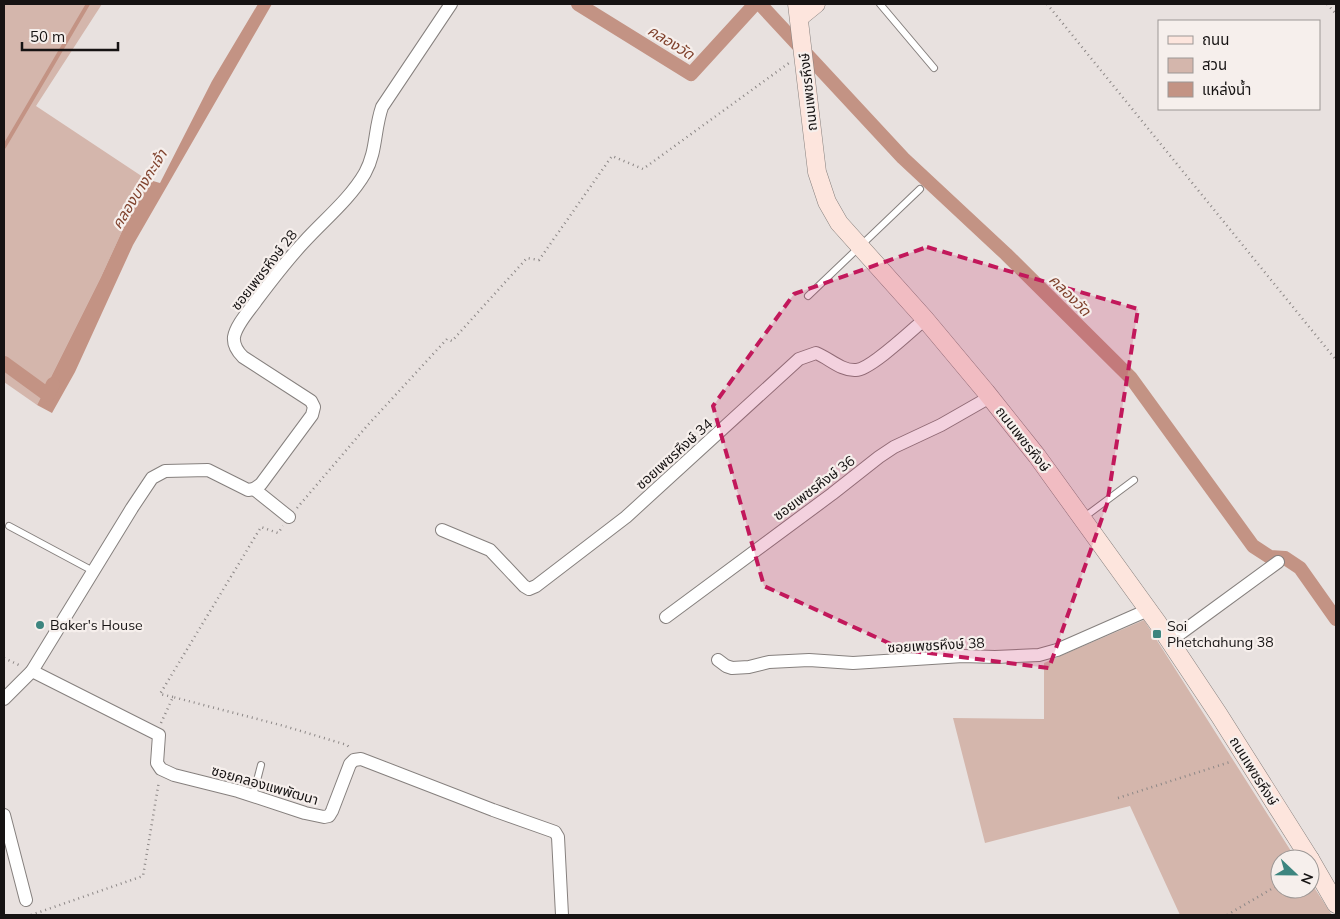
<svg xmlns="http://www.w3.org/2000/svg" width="1340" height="919" font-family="Mulish,'Noto Sans Thai',sans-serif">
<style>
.green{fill:#d4b6ac}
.water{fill:#c39384}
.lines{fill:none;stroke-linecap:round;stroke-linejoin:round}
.stream{stroke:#c39384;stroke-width:4}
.canal{stroke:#c39384;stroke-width:14}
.lane-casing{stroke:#86807e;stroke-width:8}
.street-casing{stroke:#86807e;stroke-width:14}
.secondary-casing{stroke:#86807e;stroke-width:19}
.path{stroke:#8c8786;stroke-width:2.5;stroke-dasharray:1 4;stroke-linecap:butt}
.lane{stroke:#fff;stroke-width:6}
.street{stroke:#fff;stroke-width:12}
.secondary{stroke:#fde5dd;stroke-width:18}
.marked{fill:#c2185b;fill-opacity:0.2;stroke:#c2185b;stroke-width:4;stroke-dasharray:10 6;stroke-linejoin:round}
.poi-dot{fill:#3d857f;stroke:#f6efec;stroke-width:2}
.labels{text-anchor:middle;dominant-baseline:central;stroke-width:4.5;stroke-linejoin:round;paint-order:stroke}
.street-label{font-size:14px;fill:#161313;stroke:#f6efec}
.poi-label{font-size:14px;fill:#161313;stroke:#f6efec;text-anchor:start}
.water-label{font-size:15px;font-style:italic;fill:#7f412c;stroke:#f6efec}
</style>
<rect width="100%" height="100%" fill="#e8e1df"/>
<!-- green -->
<g class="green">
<polygon points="4,4 102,4 36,106 146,179 101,277 37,405 4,382"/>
<polygon points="1144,620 1296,859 1280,859 1280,889 1310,889 1310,881 1332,915 1180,915 1130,806 985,843 953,718 1044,719 1044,663"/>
</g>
<!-- water -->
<polygon class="water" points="258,4 272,4 133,245 75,372 52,413 37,405 101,277 146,179 160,183 212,81"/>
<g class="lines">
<!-- stream -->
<polyline class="stream" points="4,147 88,4"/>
<!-- canal -->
<g class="canal">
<polyline points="578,4 691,74 755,4"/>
<polyline points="760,4 903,158 1006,254 1131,378 1253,546 1270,557 1285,558 1300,568 1336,619"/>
<polyline points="4,363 48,395 53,384"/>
</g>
<!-- lane casing -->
<g class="lane-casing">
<g id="lane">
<polyline points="880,4 934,68"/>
<polyline points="808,296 920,189"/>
<polyline points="1083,518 1134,480"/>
<polyline points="9,526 93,571"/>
<polyline points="253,796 261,765"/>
</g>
</g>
<!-- street casing -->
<g class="street-casing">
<g id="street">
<polyline points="254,489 289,517"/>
<path d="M442,530l48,20 34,36 5,3 7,-3 90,-69 173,-158 17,-6c13,5 25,18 40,17 14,0 56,-40 69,-51"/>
<polyline points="666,617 832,494 879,457 894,447 941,425 990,397"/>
<polyline points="1170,641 1278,562"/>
<polyline points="718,660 726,666 732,668 749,667 769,662 809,660 853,663 963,656 995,657 1039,655 1057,650 1148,610"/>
<polyline points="32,671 159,735 157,763 161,769 174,775 238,791 305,813 324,817 329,816 332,811 350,764 354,760 361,759 493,810 555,832 558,837 562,915"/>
<path d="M4,699l28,-28 100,-163 20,-30 13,-7 43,-1 40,20 6,-1 7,-5 51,-69 2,-8 -3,-6 -68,-44c-5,-5 -10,-11 -9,-20 2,-12 15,-26 22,-36 15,-20 31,-41 48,-59 20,-22 46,-43 61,-69 12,-22 9,-43 17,-66l69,-103"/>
<polyline points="4,815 26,900"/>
</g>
</g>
<!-- secondary casing -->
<g class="secondary-casing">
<g id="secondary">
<polyline points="797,4 817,172 827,202 839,223 925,319 986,392 1037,456 1157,622 1219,715 1310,859"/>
<polyline points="800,17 816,4"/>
<polyline points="1310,859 1336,904"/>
</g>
</g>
<!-- path -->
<g class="path">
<polyline points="1047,4 1336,360"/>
<polyline points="1327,4 1336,14"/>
<polyline points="297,508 366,427 447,339 452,341 527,258 539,260 612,156 643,169 789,63"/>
<polyline points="4,658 21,666"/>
<polyline points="173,697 160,694 261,527 278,533 283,526"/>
<polyline points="161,723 173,697 284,726 347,745 351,749"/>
<polyline points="1118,798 1230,762"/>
<polyline points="31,915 143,876 159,781"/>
<polyline points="1227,915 1280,884"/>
</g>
<!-- lane -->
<use href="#lane" class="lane"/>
<!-- street -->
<use href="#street" class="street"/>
<!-- secondary -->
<use href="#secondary" class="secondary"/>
</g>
<!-- marked area -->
<path class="marked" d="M927,247l211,62 -31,195 -58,164 -145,-18 -140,-64 -51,-180 81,-112z"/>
<!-- markers -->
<g class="poi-dot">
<circle cx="40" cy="625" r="5"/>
<rect x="1152" y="629" width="10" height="10" rx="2.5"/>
</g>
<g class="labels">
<!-- street labels -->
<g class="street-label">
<text transform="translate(808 92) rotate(-96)">ถนนเพชรหึงษ์</text>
<text transform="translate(264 270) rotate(-52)">ซอยเพชรหึงษ์ 28</text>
<text transform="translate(1023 439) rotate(52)">ถนนเพชรหึงษ์</text>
<text transform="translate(674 454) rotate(-42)">ซอยเพชรหึงษ์ 34</text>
<text transform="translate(814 488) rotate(-37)">ซอยเพชรหึงษ์ 36</text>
<text transform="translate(936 645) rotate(-3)">ซอยเพชรหึงษ์ 38</text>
<text transform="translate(1254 771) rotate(58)">ถนนเพชรหึงษ์</text>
<text transform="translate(265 785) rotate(16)">ซอยคลองแพพัฒนา</text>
</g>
<!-- poi labels -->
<g class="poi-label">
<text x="50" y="625">Baker's House</text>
<text x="1167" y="626">Soi<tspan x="1167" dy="16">Phetchahung 38</tspan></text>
</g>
<!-- water labels -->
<g class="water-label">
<text transform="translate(671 42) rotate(32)">คลองวัด</text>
<text transform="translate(139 189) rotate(-58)">คลองบางกะเจ้า</text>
<text transform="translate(1070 295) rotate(45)">คลองวัด</text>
</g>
</g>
<!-- border -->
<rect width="1340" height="919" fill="none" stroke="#161313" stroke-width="10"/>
<!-- legend -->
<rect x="1158" y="20" width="162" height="90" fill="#f6efec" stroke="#9c9795"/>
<rect x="1168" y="36" width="25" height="8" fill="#fde5dd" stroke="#9c9795"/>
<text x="1202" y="45" font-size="15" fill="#161313">ถนน</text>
<rect x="1168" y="58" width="25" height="15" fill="#d4b6ac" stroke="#9c9795"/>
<text x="1202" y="70" font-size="15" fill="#161313">สวน</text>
<rect x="1168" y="82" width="25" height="15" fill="#c39384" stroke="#9c9795"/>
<text x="1202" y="95" font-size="15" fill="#161313">แหล่งน้ำ</text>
<!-- north arrow -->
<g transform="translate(1295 874) rotate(112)"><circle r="24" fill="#f6efec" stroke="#9c9795"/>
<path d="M0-4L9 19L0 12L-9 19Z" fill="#3d857f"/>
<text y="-8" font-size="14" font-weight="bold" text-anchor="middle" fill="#161313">N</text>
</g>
<!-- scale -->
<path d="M22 42v8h96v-8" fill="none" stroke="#161313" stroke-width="2.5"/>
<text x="30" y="42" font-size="15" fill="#161313" stroke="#f6efec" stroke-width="4" paint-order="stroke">50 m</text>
</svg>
